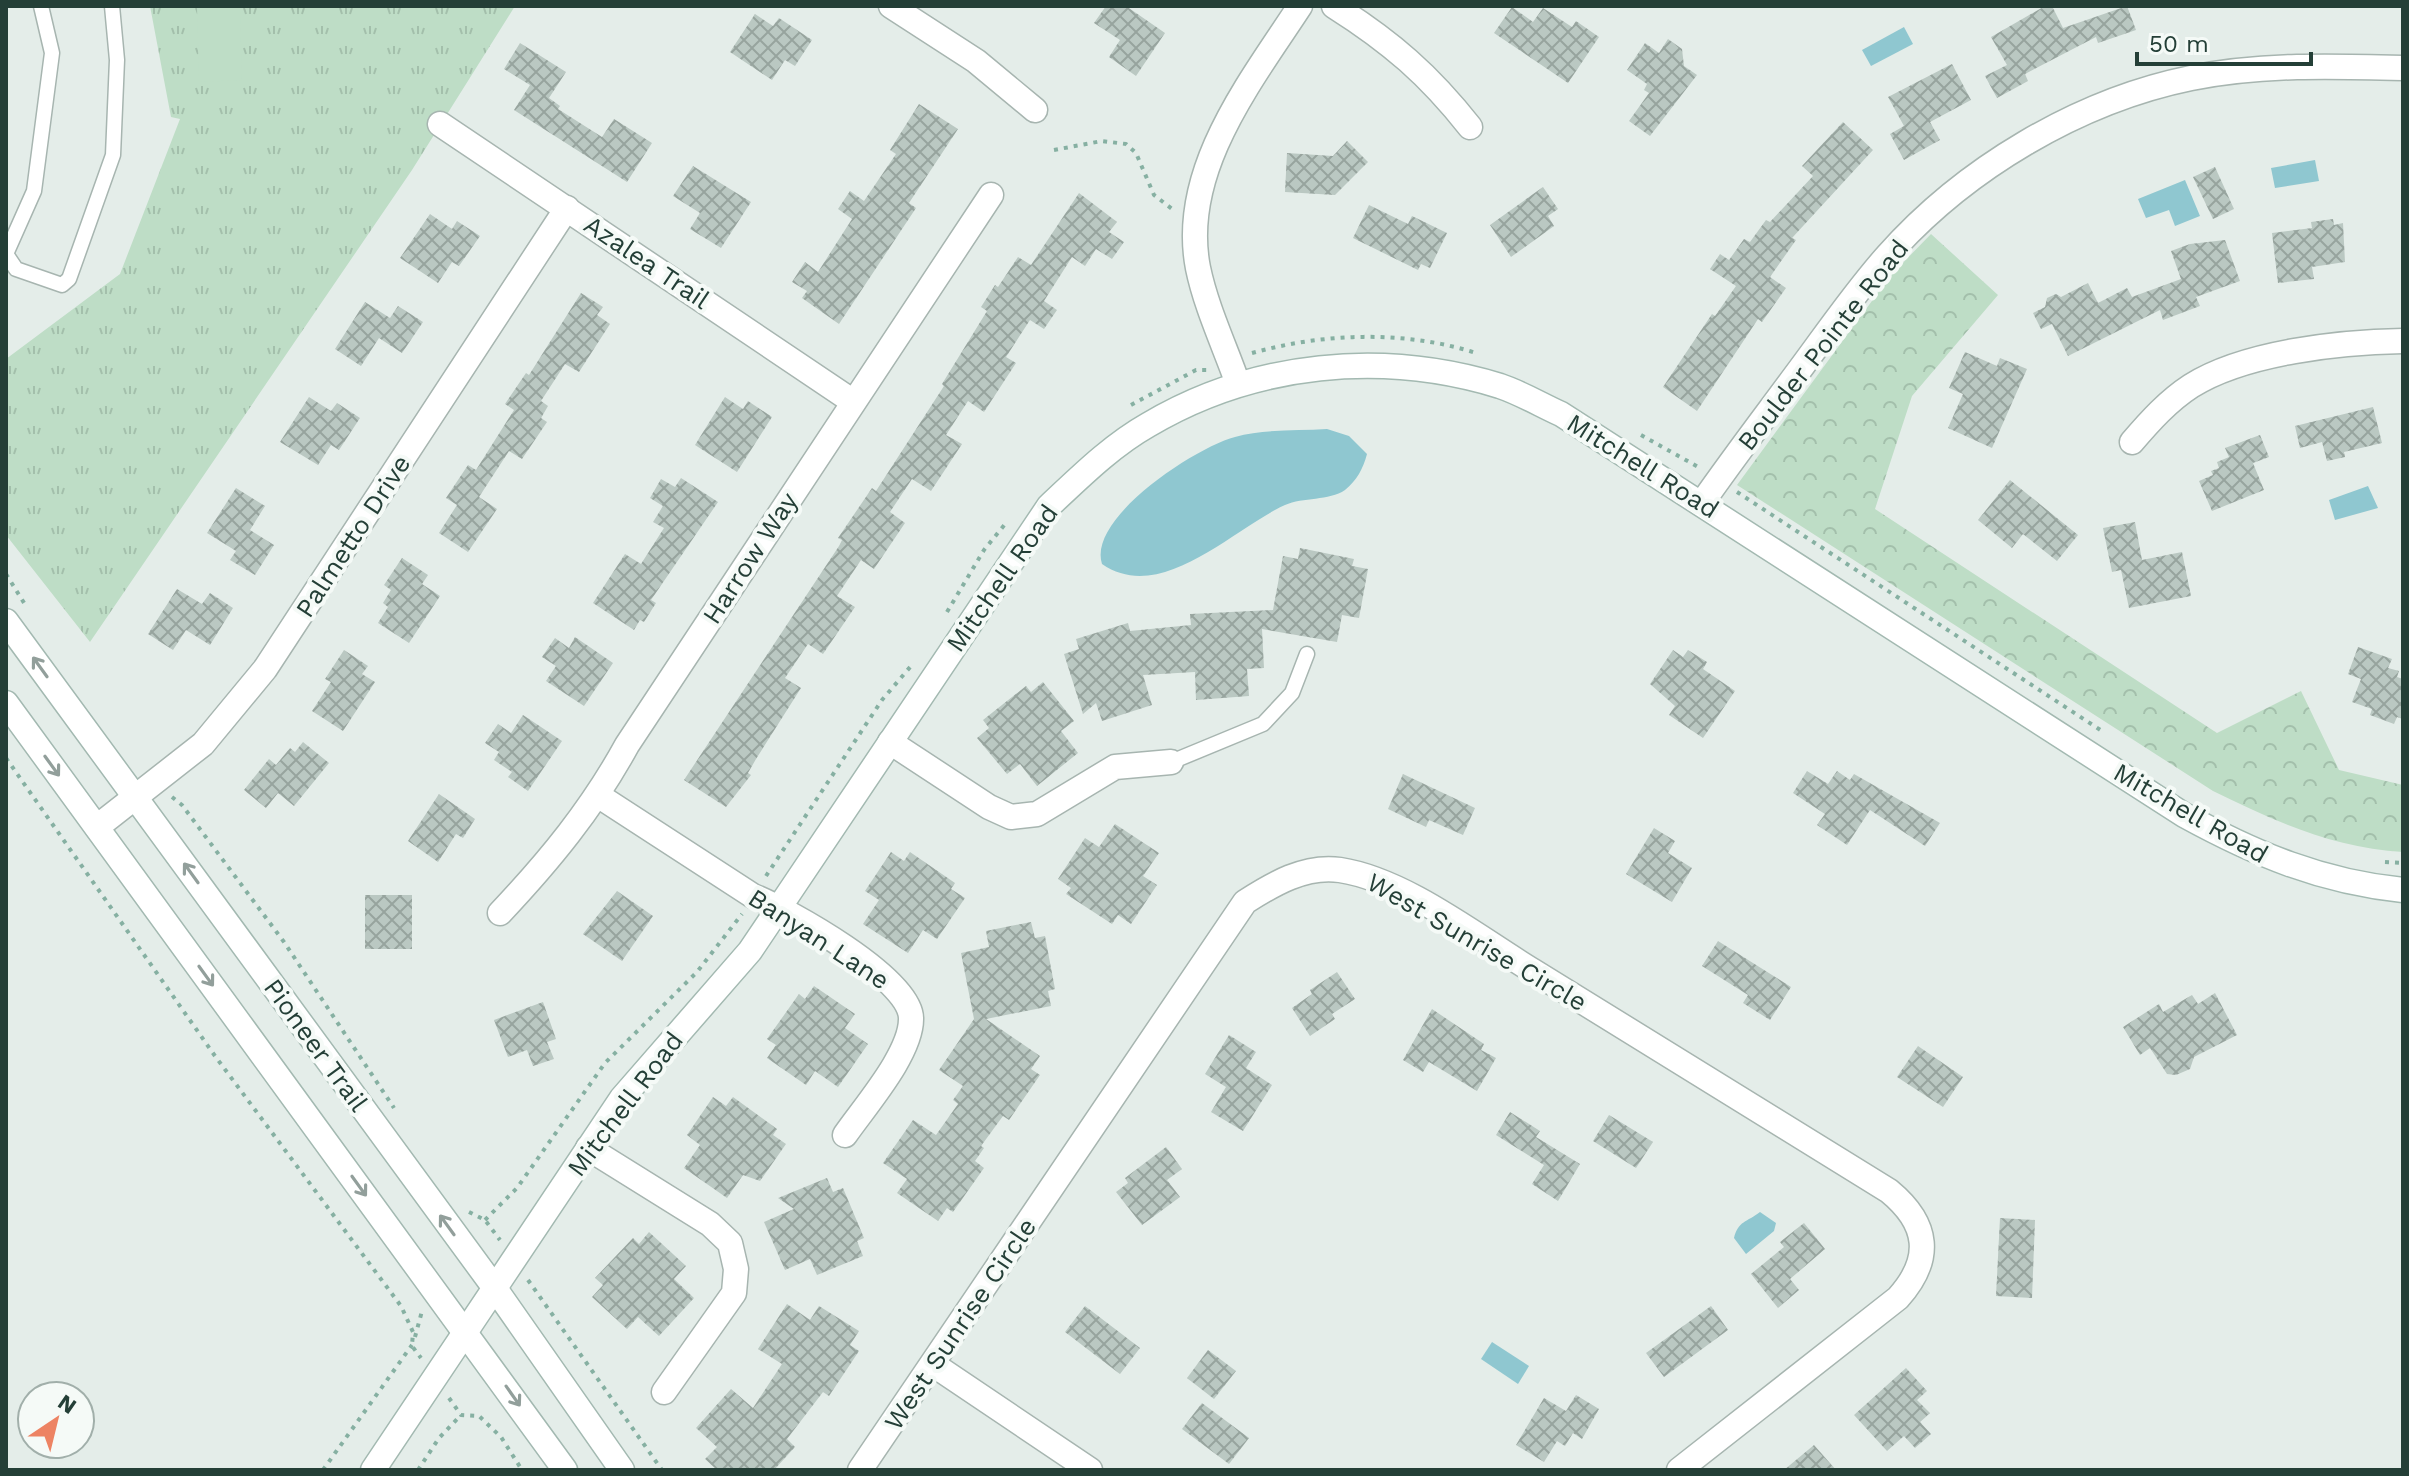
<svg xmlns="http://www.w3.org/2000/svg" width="2409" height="1476" font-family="'Work Sans',sans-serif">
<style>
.grass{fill:url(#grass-tufts)}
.forest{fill:url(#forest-crowns)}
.garden{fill:#beddc6}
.water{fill:#8fc7d0}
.building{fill:url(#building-cross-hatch)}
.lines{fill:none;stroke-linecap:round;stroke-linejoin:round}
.service-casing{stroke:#a7b5b0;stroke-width:17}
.minor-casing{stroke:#a7b5b0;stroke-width:27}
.secondary-casing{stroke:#a3b9b1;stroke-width:27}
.path{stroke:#86b0a2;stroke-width:4;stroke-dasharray:4 6;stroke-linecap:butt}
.service{stroke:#fff;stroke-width:14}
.minor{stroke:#fff;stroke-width:24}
.secondary{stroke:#fff;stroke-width:24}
.oneway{stroke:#929f9b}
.labels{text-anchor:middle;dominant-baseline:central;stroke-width:8;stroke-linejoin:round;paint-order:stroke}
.street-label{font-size:26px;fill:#243f37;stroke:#f5faf7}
</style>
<defs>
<pattern id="grass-tufts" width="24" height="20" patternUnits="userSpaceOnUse" patternTransform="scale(2)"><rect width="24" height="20" fill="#beddc6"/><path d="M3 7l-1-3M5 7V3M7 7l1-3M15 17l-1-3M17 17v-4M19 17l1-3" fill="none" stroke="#a3bfab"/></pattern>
<pattern id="forest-crowns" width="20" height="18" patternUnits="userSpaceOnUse" patternTransform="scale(2)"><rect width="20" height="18" fill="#beddc6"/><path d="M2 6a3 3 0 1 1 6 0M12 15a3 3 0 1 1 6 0" fill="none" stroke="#a3bfab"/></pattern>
<pattern id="building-cross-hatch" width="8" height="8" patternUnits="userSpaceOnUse" patternTransform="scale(2)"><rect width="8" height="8" fill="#bac8c2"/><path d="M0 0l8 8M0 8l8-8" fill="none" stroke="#97a49e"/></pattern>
</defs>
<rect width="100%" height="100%" fill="#e4ede9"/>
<!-- grass -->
<polygon class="grass" points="150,6 515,6 412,170 90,642 6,535 6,359 120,274 180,119 171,117"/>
<!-- forest -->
<path class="forest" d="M1931,234l67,61 -86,101 -37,113 342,224 84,-42 38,79 64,15v67c-69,-4 -129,-31 -190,-61l-476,-306 154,-210z"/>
<!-- garden -->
<polygon class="garden" points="240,6 242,80 199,82 197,7"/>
<!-- water -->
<g class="water">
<polygon points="1904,27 1913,44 1871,66 1862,50"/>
<polygon points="2315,160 2319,181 2275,188 2271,168"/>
<polygon points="2185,180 2200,216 2175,226 2169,210 2146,218 2138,199"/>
<path d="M1327,429l22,7 18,18c-4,15 -10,26 -22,36 -16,11 -42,7 -60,15 -53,24 -124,100 -183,59 -15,-46 94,-117 133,-127 28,-8 62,-6 92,-8z"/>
<polygon points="2368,486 2378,508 2335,520 2329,500"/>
<path d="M1760,1212l16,11 -2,8 -28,23 -12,-16c4,-17 13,-16 26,-26z"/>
<polygon points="1492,1342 1529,1366 1518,1384 1481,1359"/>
</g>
<!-- building -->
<g class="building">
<polygon points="1106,6 1126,6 1165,33 1136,76 1109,57 1120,40 1094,23"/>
<polygon points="2045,6 2052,6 2063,28 2127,6 2136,30 2098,43 2096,37 2025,74 2028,81 1997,98 1985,76 2007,65 1991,37"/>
<polygon points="1512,7 1533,22 1543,8 1572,27 1576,21 1599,37 1568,83 1494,33"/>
<polygon points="755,14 773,26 779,18 812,40 795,66 785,60 772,80 730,52"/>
<polygon points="1668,39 1682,49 1684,66 1697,75 1650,136 1629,121 1649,93 1644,90 1647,84 1627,70 1645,43 1659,53"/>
<polygon points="520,43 566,72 549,98 560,106 558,109 602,137 614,119 652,143 627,182 514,110 530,85 504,69"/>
<polygon points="1952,64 1971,100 1930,122 1940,140 1904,160 1890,134 1904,126 1888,97"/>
<polygon points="919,104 958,129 909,203 916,208 839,324 802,298 807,291 792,282 805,262 818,272 852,219 838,209 850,191 864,201 896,154 890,150"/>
<polygon points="1843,122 1873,150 1792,238 1796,240 1770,277 1786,288 1762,322 1758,319 1697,411 1663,387 1712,314 1715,316 1736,286 1710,269 1720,254 1729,260 1744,239 1750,242 1766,220 1770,222 1813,176 1802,166"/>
<polygon points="1347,141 1368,162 1335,195 1285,192 1287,153 1333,156"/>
<polygon points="693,166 751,202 721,248 690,229 700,213 673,196"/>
<polygon points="2215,167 2234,209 2213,219 2193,177"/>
<polygon points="1543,187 1558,209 1548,216 1554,226 1511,257 1490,225"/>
<polygon points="1079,193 1117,222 1109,232 1124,242 1112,259 1096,249 1085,266 1072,257 1044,301 1057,310 1044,329 1030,320 1006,357 1016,363 984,412 968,401 946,435 962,444 931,491 912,479 890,512 905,523 874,569 861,560 837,596 855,607 823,654 808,644 785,678 801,688 756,759 748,773 751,775 726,807 684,780 839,546 842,540 838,538 872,488 876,491 944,386 942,384 987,311 981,307 995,285 998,287 1018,257 1031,265"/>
<polygon points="1369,205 1408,224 1412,216 1447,233 1430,268 1421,264 1418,270 1353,238"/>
<polygon points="430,214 452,229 457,221 480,236 459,266 452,262 438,283 400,258"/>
<polygon points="2333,219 2334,225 2343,223 2345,262 2312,267 2314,279 2278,283 2272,233 2312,228 2311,222"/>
<polygon points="2225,240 2240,281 2196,297 2200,306 2163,320 2160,310 2068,356 2052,324 2041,329 2033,313 2045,307 2047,298 2056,294 2061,297 2088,283 2098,303 2127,288 2132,297 2181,279 2171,251 2190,244"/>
<polygon points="581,293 603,307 597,315 610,324 579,372 565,364 541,401 548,406 541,418 547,422 522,459 509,451 479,497 497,509 468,552 439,533 457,505 446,498 468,465 476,470 514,410 505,404 526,373 529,375"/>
<polygon points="365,302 390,318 398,306 423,322 402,353 379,338 361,366 335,349"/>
<polygon points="1965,352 1997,366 2000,358 2027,369 1992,448 1948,428 1963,394 1949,388"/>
<polygon points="309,397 331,411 337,403 360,418 339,450 331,445 318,465 280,442"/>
<polygon points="725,397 743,409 748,401 772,417 737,472 695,445"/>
<polygon points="2373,407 2382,443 2344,452 2345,457 2327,461 2322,442 2300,448 2295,426"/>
<polygon points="2260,435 2269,457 2253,463 2264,490 2212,511 2199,481 2213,475 2211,471 2219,468 2217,462 2229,457 2225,448"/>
<polygon points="681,478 718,502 651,600 656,603 644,622 640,620 634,630 593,603 625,554 641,564 664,528 653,522 663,506 650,498 661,479 675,487"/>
<polygon points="2010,480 2078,535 2057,561 2023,534 2012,548 1978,520"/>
<polygon points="236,488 265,506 250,530 274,545 255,575 230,560 236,551 207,533"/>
<polygon points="2135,522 2142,560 2182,552 2191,596 2129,608 2121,570 2112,572 2103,528"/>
<polygon points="1300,548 1354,559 1352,566 1368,569 1359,618 1342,615 1337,642 1262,629 1264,668 1247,669 1249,696 1196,700 1195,672 1143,675 1152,705 1102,721 1096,703 1083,714 1064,654 1079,649 1076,639 1128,623 1130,631 1191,625 1190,614 1273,610 1283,556 1298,559"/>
<polygon points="402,558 428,575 422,584 440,596 409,643 378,623 388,607 383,603 391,590 384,585"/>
<polygon points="177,589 202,604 210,593 233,608 210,645 186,630 173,650 148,634"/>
<polygon points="575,637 613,663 584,706 546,681 556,666 542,657 555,638 569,648"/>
<polygon points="2358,647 2392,659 2388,668 2399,671 2397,677 2403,679 2403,719 2397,717 2394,724 2370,715 2372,709 2352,702 2361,679 2348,674"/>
<polygon points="344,650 368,666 362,674 375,682 343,731 312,711 331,682 325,679"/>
<polygon points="1673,650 1683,657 1688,650 1707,662 1703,669 1735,691 1703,738 1669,715 1675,706 1650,684"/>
<polygon points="1043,682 1074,721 1061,731 1078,753 1037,786 1020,764 1007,774 977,738 989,728 983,720 1026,686 1031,692"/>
<polygon points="523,715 562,741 528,791 508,777 512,772 494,760 499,752 485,743 498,724 511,733"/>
<polygon points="303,742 329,763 294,806 278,793 266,808 244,790 269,759 276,765 290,748 295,752"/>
<polygon points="1807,771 1828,784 1837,771 1850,780 1854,774 1940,823 1925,846 1870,810 1847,845 1817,825 1825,814 1793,793"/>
<polygon points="1403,774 1475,808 1463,835 1429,820 1426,827 1388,809"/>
<polygon points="439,794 475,819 463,838 456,834 438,862 408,841"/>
<polygon points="1115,824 1159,853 1143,876 1157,885 1131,924 1118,915 1112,924 1066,894 1071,888 1058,879 1085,838 1099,847"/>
<polygon points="1654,828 1675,841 1668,853 1692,868 1672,902 1626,874"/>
<polygon points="891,852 904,861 910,852 955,883 951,889 965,898 937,939 923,930 908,953 863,924 879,900 865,891"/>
<polygon points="617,891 653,916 622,961 583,934"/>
<rect x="365" y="895" width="47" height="54"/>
<polygon points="1031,922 1035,938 1045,936 1055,989 1048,991 1051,1006 986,1019 1040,1056 1031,1069 1040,1075 1009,1120 1003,1116 981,1146 984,1148 975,1161 984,1168 953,1212 947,1208 938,1221 897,1193 907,1179 883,1163 913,1120 936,1135 958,1104 953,1100 963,1086 939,1070 974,1019 961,953 989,947 986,931"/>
<polygon points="1718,941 1791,987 1770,1020 1743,1003 1748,995 1702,966"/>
<polygon points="1337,972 1355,999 1332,1014 1335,1019 1310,1036 1292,1008 1312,994 1310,990"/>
<polygon points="814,986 855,1014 845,1028 868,1044 838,1087 815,1071 806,1085 767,1058 776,1045 767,1039 799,994 805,999"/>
<polygon points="2215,993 2237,1035 2194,1057 2190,1069 2176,1075 2167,1074 2150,1048 2140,1055 2123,1027 2159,1004 2163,1012 2192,995 2198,1004"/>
<polygon points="543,1002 556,1039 547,1042 554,1059 533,1066 527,1050 508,1057 494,1020"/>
<polygon points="1432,1009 1484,1044 1481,1050 1496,1058 1477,1091 1429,1062 1423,1072 1403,1060"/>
<polygon points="1229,1035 1256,1052 1246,1068 1272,1085 1243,1131 1211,1112 1226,1087 1205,1074"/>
<polygon points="1918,1046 1963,1077 1943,1107 1897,1077"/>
<polygon points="713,1097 726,1106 733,1097 777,1129 773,1135 786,1144 760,1181 743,1175 727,1198 684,1168 700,1145 687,1135"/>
<polygon points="1510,1112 1540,1131 1536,1137 1580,1164 1558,1201 1532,1184 1544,1165 1496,1135"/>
<polygon points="1609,1115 1653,1142 1636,1168 1593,1141"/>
<polygon points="1166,1147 1182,1169 1167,1180 1180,1197 1142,1225 1116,1192 1128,1183 1125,1178"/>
<polygon points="827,1178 833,1192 843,1188 864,1238 857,1241 863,1256 817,1275 810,1259 785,1270 764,1222 794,1209 778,1198"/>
<polygon points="2000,1218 2035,1220 2032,1298 1996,1296"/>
<polygon points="1804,1223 1825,1249 1790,1279 1799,1290 1778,1308 1751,1274 1784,1247 1780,1242"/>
<polygon points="649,1232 686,1266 674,1279 694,1298 659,1336 638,1317 627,1329 592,1297 603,1285 595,1278 633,1238 639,1244"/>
<polygon points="787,1304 810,1320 819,1306 859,1331 850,1345 859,1351 829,1396 823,1392 787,1439 795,1447 774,1470 717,1470 705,1459 717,1447 696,1428 731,1389 753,1408 782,1364 758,1349"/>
<polygon points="1085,1306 1140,1348 1120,1374 1065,1332"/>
<polygon points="1711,1306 1728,1330 1664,1377 1646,1353"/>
<polygon points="1208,1350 1236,1371 1214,1399 1187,1378"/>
<polygon points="1906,1368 1927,1391 1917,1400 1930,1413 1920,1422 1931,1434 1915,1448 1904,1436 1887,1451 1854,1415"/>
<polygon points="1576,1395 1599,1409 1582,1439 1573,1433 1565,1446 1557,1441 1544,1462 1516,1445 1544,1398 1566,1411"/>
<polygon points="1202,1403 1249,1438 1229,1464 1182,1429"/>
<polygon points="1814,1445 1836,1470 1784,1470"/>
</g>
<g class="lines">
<!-- service casing -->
<g class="service-casing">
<g id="service">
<polyline points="41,6 52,53 34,191 6,254 16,269 62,285 69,279 113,155 117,60 112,6"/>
<polyline points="1171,762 1263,724 1292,693 1307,654"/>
</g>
</g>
<!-- minor casing -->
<g class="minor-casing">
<g id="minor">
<polyline points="891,6 976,61 1035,110"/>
<path d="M1334,6c57,36 95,69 136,121"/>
<polyline points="440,124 852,401"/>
<path d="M1238,384c-13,-37 -32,-77 -40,-116 -19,-97 53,-187 102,-262"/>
<path d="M2132,442c18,-21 36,-41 59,-56 54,-34 150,-44 212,-45"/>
<path d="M1702,503c30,-43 62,-85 93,-127 30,-40 59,-83 92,-120 77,-87 191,-155 304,-178 70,-14 142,-12 212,-10"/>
<polyline points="890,742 989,807 1011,817 1037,814 1115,767 1171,762"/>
<path d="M599,796l154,100c35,14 157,82 158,122 1,35 -46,88 -66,117"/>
<polyline points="97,827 203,744 265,669 567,208"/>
<path d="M500,913c49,-52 92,-104 127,-168l364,-550"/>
<polyline points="588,1148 710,1224 730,1243 736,1269 734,1293 664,1392"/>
<polyline points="934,1365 1090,1470"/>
<path d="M860,1470l385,-568c28,-18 60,-37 95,-32 65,10 137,67 193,101 118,74 237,147 356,220 40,33 44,68 9,107l-219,172"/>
</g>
</g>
<!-- secondary casing -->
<g class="secondary-casing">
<g id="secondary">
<polyline points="6,621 494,1287 622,1470"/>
<polyline points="6,703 565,1470"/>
<path d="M373,1470l249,-372 128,-147 299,-445c31,-29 62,-60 99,-81 106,-63 235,-75 352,-39 21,7 41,19 61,28l623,401c71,39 138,67 219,75"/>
</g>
</g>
<!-- path -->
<g class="path">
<polyline points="1054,150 1102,141 1126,144 1136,153 1154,195 1176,212"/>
<path d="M1252,353c72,-20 152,-23 224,0"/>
<polyline points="1131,405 1196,370 1209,370"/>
<polyline points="1641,435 1700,468"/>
<polyline points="1737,492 2105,733"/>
<polyline points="6,574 26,606"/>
<polyline points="947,612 984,550 1006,523"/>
<polyline points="6,758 215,1056 401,1306 413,1332 412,1346 421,1358"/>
<polyline points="172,797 182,805 284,942 394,1108"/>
<polyline points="2385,862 2403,863"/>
<polyline points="766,876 882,700 911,666"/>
<polyline points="469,1212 485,1220 500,1240"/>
<polyline points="485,1220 517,1188 605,1063 697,972 742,914"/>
<polyline points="528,1280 662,1470"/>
<polyline points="415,1337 422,1311"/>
<polyline points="449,1398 461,1415 479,1416 501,1437 522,1470"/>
<polyline points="323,1470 412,1345"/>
<polyline points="418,1470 439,1438 461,1415"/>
</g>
<!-- service -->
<use href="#service" class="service"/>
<!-- minor -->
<use href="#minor" class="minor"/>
<!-- secondary -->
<use href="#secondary" class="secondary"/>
</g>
<!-- one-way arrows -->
<defs><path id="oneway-shaft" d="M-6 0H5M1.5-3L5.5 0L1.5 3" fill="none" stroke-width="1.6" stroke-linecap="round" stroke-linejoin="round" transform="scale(2)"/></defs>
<g class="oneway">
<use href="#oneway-shaft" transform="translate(40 667) rotate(-126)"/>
<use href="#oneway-shaft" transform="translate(52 766) rotate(54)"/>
<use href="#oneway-shaft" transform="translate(191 873) rotate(-126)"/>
<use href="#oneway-shaft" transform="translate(206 976) rotate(54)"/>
<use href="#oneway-shaft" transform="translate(359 1186) rotate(54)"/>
<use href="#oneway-shaft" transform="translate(447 1225) rotate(-126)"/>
<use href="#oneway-shaft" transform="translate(513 1396) rotate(55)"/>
</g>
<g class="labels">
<!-- street labels -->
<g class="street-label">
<text transform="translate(647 262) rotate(34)">Azalea Trail</text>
<text transform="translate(1823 345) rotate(-52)">Boulder Pointe Road</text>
<text transform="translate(1643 466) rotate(32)">Mitchell Road</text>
<text transform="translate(353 536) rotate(-57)">Palmetto Drive</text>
<text transform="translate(750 558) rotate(-57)">Harrow Way</text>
<text transform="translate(1002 578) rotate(-55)">Mitchell Road</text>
<text transform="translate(2191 813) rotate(30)">Mitchell Road</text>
<text transform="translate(819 939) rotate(33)">Banyan Lane</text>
<text transform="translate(1477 942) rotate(30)">West Sunrise Circle</text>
<text transform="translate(316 1045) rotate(54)">Pioneer Trail</text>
<text transform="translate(625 1104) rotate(-53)">Mitchell Road</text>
<text transform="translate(960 1324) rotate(-56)">West Sunrise Circle</text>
</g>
</g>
<!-- border -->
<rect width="2409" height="1476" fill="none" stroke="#243f37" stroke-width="16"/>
<!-- north arrow -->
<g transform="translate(56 1420) rotate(35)"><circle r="38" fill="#f5faf7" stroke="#a1afaa" stroke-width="2"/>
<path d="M0-6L14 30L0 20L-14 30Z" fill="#ed8363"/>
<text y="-12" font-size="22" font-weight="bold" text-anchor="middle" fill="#243f37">N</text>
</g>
<!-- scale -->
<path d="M2137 52v12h174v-12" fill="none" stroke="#243f37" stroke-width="4"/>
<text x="2149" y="52" font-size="24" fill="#243f37" stroke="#f5faf7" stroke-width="6" paint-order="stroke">50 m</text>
</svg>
